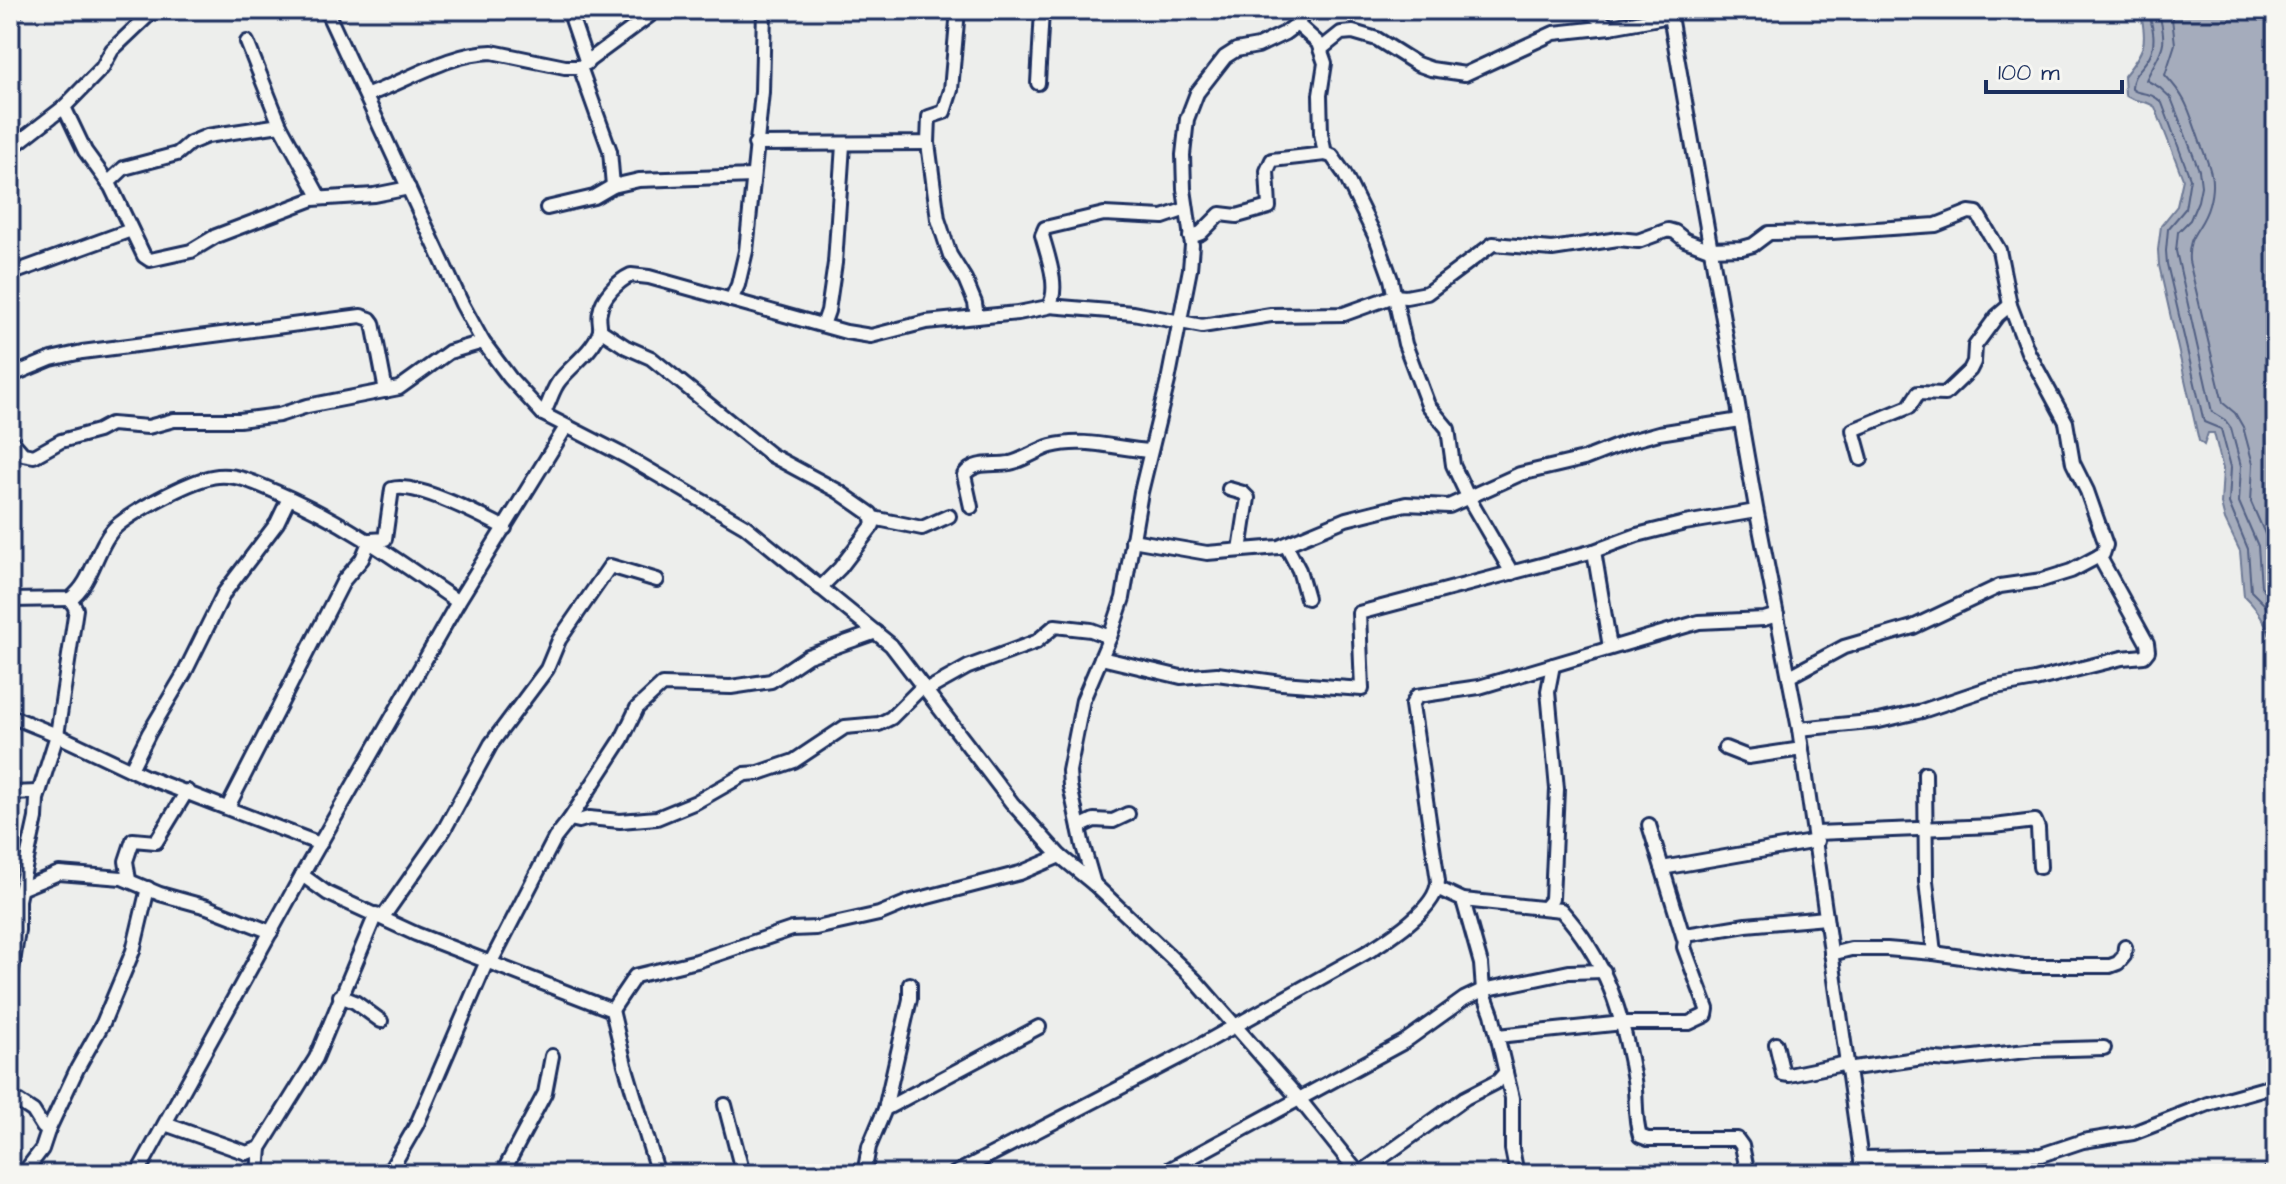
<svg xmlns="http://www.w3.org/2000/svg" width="2286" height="1184" font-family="'Architects Daughter',sans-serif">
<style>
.water{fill:#a5acbc;stroke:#6e7a96;stroke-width:2}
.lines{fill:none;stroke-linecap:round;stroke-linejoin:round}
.shore{stroke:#526184;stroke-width:2}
.minor-casing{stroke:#1b2f5e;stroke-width:18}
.minor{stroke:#f6f6f2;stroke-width:12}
</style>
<rect width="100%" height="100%" fill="#edeeec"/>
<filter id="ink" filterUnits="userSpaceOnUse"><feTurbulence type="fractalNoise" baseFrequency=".0125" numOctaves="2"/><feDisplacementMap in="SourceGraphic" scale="16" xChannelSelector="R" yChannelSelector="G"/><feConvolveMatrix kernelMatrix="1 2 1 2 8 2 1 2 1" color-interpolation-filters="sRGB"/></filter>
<g filter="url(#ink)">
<!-- water -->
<path class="water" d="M2140,10h136v648c-7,-28 -11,-42 -32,-62l-4,-45 -15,-31 -4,-16 2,-35 -9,-36h-6l-4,12 -5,-4 -40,-176 -1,-15 3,-24 16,-20 6,-27 -28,-72c-10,-8 -20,-4 -30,-12l-1,-19c21,-26 24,-33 16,-66z"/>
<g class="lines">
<!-- shore -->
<g class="shore">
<path d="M2148,10c4,15 9,30 2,45 -6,13 -19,19 -18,34 8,7 18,1 30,14l28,75 -5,31 -17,20 -2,22 1,13 37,158 17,7 10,38 -2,36 19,46 3,42 14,14 11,22"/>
<path d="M2158,10c11,39 4,37 -12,70l13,7 12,11 28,72 2,16 -3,15 -8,19 -12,12 -2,19 36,161 13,8 6,8 10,38 -2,36 19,44 3,40 15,18"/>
<path d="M2171,10l4,34 -10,31c23,25 23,34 34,64 9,26 18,37 10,66 -7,26 -22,27 -20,56l34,142 12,10 8,14 10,37 -2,38 18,41 2,34 5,8"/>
</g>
<!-- minor casing -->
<g class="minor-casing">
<g id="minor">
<polyline points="326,10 462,304 483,342 510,378 543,414 627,457 745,526 891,645 1012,803 1060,856 1094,884 1195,980 1300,1100 1359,1174"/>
<polyline points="569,10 587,63"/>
<polyline points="1587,10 1610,27 1670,16"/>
<polyline points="1669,10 1756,508 1799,729 1863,1174"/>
<polyline points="10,17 17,10"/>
<polyline points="247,42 280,125"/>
<polyline points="1321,49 1341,33 1353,32 1377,39 1417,64 1431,69 1465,74 1554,33 1610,27"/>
<polyline points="580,67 610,151 613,186"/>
<polyline points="1038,83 1042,10"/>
<path d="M367,95c40,-14 82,-42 125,-43l73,15h15l77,-57"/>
<polyline points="64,107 102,68 112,50 154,10"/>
<polyline points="928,143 938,219 950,255 965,279 975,303 977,317"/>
<polyline points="755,144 928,143 929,117 944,112 951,90 958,10"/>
<polyline points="10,149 64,107 85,151 111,187 144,256 150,260 191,251 216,236 313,199 374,195 409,188"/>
<polyline points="1325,154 1332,156 1344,173 1377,240 1391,279 1405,344 1428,405 1448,429 1453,465 1469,499 1512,573"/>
<polyline points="108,183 124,168 177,154 190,143 207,136 280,125 320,198"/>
<polyline points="547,208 594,197 613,186 639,180 753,176"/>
<polyline points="1190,237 1201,233 1220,214 1237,216 1269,207 1267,171 1272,160 1325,154 1321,133 1320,95 1325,63 1318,43 1297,24"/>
<polyline points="10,274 131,230"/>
<polyline points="731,300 738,285 746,251 762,92 764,10"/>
<polyline points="1049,306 1133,313 1202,326 1271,315 1344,314 1394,296 1406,297 1427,293 1493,244 1552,249 1618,239 1638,241 1668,230 1675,232 1685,240 1709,249 1742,248 1753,245 1769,233 1832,232 1936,225 1969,212 1977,213 1999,250 2010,305 2028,352 2066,422 2073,463 2087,491 2106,545 2103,554 2071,571 2042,580 2000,586 1913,627 1844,647 1790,676"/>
<polyline points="823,325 828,311 835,263 843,145"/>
<polyline points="600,330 626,347 651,358 771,455 838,491 871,514 873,525 840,568 820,588"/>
<polyline points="10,376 51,359 82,352 361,316 370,319 373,323 386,391"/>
<path d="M543,414c7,-11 9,-25 17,-34 12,-15 33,-29 40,-49 1,-6 -2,-13 0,-19 2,-15 18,-31 31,-37l18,2 197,55 25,4 55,-14 92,-9 30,-6c13,-17 -1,-53 -6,-72l3,-7 59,-14 59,3 23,-8"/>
<polyline points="10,439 23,454 34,456 61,441 98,431 111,424 148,427 174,420 239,420 279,415 307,406 399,388 449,352 483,342"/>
<polyline points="1861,459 1853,430 1909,407 1918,393 1945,394 1970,370 1974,362 1975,346 1997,316 2010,305"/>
<polyline points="1229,489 1243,493 1248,498 1240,550"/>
<path d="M971,507l-7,-32c11,-15 30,-9 46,-12 14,-3 27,-13 41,-17 34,-9 65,3 99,5"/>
<polyline points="873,518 922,528 949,516"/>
<polyline points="1132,540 1207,553 1279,547 1346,519 1406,504 1449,506 1520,474 1584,459 1630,441 1659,433 1740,420"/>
<polyline points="1286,545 1299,570 1307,598"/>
<polyline points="1594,551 1610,647"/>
<path d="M10,600l60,-1c25,-18 26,-57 49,-75 19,-15 75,-46 99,-48 19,-2 40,8 58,16 66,28 123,69 182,110"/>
<polyline points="1101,658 1181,677 1217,674 1282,683 1362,689 1359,613 1594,551 1637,535 1685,523 1756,511"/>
<polyline points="927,690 968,667 1036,642 1055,626 1091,630 1110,637"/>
<polyline points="10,716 57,735 146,777 320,844"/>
<polyline points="1799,729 1879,721 1922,711 1990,688 2035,680 2122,658 2144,656 2148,651 2147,643 2099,556"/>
<polyline points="1725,748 1748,757 1802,749"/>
<polyline points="131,769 149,733 184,674 224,593 277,523 289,498"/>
<polyline points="1925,773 1926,881 1934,953"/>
<polyline points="10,793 39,792"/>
<path d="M228,807l116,-227 18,-21 8,-19 15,-1 7,-50c23,-8 90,27 113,39"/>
<polyline points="570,819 622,739 637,708 662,685 731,687 771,681 808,656 876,632"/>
<polyline points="1649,825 1684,939"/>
<polyline points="1079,827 1094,820 1113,821 1128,814"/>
<polyline points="1816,833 1994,826 2035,821 2038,828 2040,867"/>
<polyline points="1662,868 1817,841"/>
<polyline points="302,875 327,893 416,934 612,1010 625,1065 658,1174"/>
<polyline points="129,880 126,861 133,840 156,842 187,791"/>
<polyline points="1094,884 1083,846 1070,786 1069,771 1083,700 1110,637 1123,598 1141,492 1168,381 1190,269 1192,245 1184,189 1183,155 1187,119 1197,93 1225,57 1236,50 1258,46 1285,33 1297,24 1306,10"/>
<path d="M1437,888l26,12 98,10c46,50 62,105 73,170 3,19 0,37 6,56l8,3h89l5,7 6,28"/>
<polyline points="20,889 59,873 122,878 160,894 207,907 271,932"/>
<polyline points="1463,900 1481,964 1483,990 1492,1014 1512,1098 1512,1149 1517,1174"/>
<polyline points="1545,907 1552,899 1557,789 1548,691 1553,665"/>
<polyline points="383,917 444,830 491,744 547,669 559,640 610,566 657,580"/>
<polyline points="1831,954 1851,949 1887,949 1934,953 2024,966 2110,966 2118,963 2124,956 2125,947"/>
<polyline points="491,962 555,838 570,819 579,821 589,818 620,821 657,818 696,802 745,774 759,773 794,761 845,727 879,724 891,718 923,686"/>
<polyline points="10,983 18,930 18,900 36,818 37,799 57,735 76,609 70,599"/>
<polyline points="340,996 355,1002 381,1021"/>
<polyline points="612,1010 635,976 697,961 792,929 816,928 879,914 908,902 1020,873 1060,856"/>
<polyline points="1498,1036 1623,1023 1689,1023 1706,1015 1707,1009 1684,947 1686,935 1746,925 1826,918"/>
<polyline points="1776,1044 1783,1074 1789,1075 1847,1063"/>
<polyline points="1847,1069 1923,1058 1948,1060 2035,1050 2104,1048"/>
<polyline points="10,1096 33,1111 43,1127 48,1131 42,1149 23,1174"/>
<polyline points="725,1105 743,1174"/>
<polyline points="885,1109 910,999 910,984"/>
<polyline points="165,1124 247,1153 260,1148 316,1058 376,914"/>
<polyline points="48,1131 77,1069 103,1023 133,951 148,888"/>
<polyline points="1861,1158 2041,1155 2083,1141 2133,1133 2208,1104 2276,1085"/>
<polyline points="137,1174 302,875 458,602 566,427"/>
<polyline points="258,1174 260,1148"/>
<polyline points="388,1174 417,1124 487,961"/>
<polyline points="502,1174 545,1093 552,1056"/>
<polyline points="864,1174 869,1147 885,1109 1039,1027"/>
<path d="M954,1174l229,-119 186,-104c22,-14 68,-43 69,-70l-26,-176 5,-9 62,-9 220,-65 65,-3 13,-4"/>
<polyline points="1161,1174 1404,1042 1464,999 1483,990 1569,972 1604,971"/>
<polyline points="1359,1174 1465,1098 1498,1081 1506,1072"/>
<polyline points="1596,1174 1598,1174"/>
<polyline points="2269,1174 2276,1173"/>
</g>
</g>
<!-- minor -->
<use href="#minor" class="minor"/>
</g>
</g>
<!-- margin -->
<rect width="2286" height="1184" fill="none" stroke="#f6f6f2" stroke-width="40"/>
<rect x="20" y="20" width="2246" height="1144" fill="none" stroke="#1b2f5e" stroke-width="3" filter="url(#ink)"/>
<!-- scale -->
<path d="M1986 80v12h136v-12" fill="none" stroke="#1b2f5e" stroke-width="4"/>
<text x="1998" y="80" font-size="24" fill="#1b2f5e" stroke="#f6f6f2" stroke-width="6" paint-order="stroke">100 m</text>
</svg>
